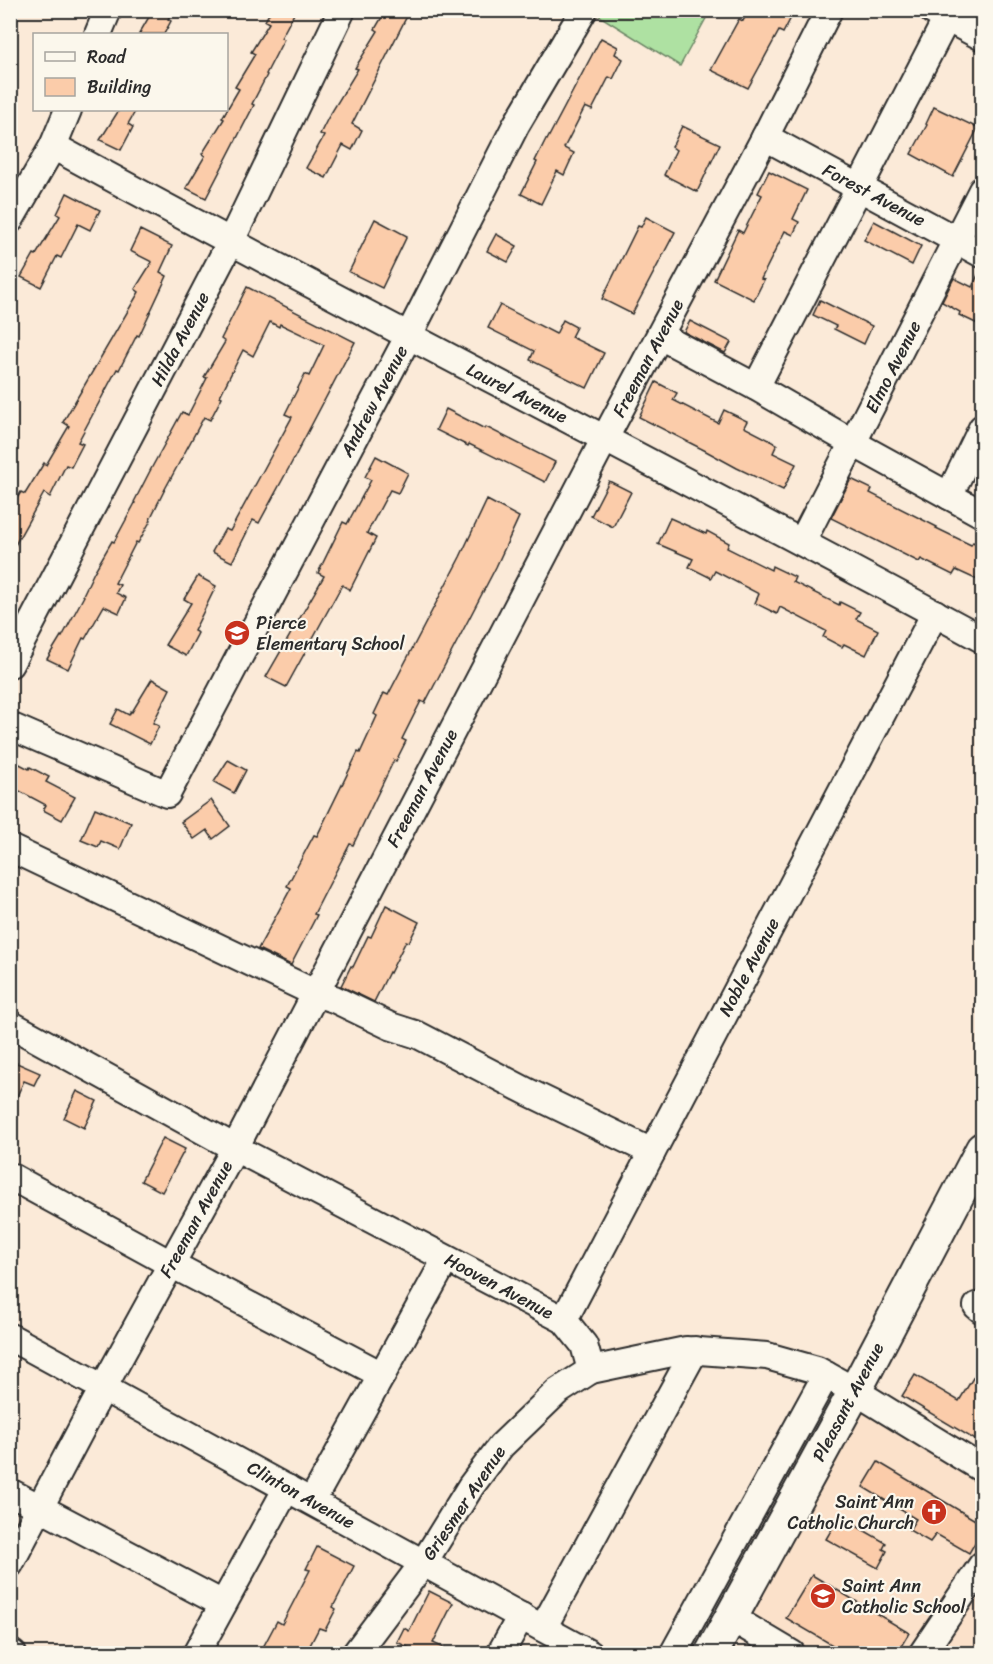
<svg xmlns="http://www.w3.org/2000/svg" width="993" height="1664" font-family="Sriracha,sans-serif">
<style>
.built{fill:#fbe1ca}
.green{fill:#aee1a2;stroke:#6c8666;stroke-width:1.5}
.building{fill:#fbccaa;stroke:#2b2b2b;stroke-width:1.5}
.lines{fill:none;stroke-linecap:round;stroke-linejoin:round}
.minor-casing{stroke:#2b2b2b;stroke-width:30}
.major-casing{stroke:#2b2b2b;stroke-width:36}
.minor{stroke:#fbf7ec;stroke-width:26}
.major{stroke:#fbf7ec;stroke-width:32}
.labels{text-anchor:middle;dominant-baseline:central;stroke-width:4.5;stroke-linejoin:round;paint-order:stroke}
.street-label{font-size:18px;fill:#2b2b2b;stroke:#fbf7ec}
.poi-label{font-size:18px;fill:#2b2b2b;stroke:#fbf7ec;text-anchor:start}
</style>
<rect width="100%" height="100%" fill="#fbead8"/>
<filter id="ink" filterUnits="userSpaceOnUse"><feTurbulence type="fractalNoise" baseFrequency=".0167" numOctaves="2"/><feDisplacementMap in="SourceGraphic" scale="12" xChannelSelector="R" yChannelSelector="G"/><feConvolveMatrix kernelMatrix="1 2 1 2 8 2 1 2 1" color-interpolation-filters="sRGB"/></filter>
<g filter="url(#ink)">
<!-- built -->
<polygon class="built" points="855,1391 982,1469 982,1653 792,1653 730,1617"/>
<!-- green -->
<polygon class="green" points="594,10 710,11 680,66 593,12"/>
<!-- building -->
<g class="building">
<polygon points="153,10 173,10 168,19 171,21 164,34 139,34"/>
<polygon points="271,10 296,10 281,38 284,39 266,74 267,75 252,104 254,105 206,198 186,188 205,156 202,154 224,119 222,118 239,89 235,87 255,54 251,52 269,23 265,21"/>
<polygon points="386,10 396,10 407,16 352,124 362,130 352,150 343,145 326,178 306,168 324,136 320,134 328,118 358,69 355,68 378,31 375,29"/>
<polygon points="749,10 795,10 783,33 779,31 748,88 711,70 739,19 743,21"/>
<polygon points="601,38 618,47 615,54 623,59 613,79 609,77 592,110 585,107 564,148 574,153 564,175 557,171 541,204 521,194 537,162 535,161 546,139 547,140"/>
<polygon points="934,107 978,128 953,177 911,154 927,125 926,124"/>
<polygon points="119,110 136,110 128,124 133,127 121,150 100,140"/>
<polygon points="682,126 720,144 697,192 664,175 676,150 672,147"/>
<polygon points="769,171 807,190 793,219 799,222 793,235 785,231 761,279 764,280 754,300 714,280 738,230 743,233 762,195 758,193"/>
<polygon points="67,193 100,210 90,230 78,224 61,258 57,256 41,287 21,277 34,254 36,255 60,216 57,214"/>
<polygon points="646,217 675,232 632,314 602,299 638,226 641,227"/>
<polygon points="375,219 407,236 382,288 349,272"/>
<polygon points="874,221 921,246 912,265 864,240"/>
<polygon points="140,230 172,246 160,272 167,276 139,336 137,335 119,370 117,369 78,442 83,444 71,467 66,465 50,497 44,493 10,554 10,509 21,492 25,494 44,463 46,465 69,426 63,422 139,292 135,289 152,262 130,251"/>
<polygon points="496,234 517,246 508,262 487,251"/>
<polygon points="981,269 982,269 982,326 959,315 960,312 942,302 954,278 972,287"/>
<polygon points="247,287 355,342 291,464 259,523 253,520 232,562 212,552 225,529 230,531 259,478 292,417 285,414 305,374 309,376 324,345 280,324 279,327 270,322 253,356 243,350 220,396 222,397 210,420 204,417 165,489 150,519 151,520 138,543 136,542 115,583 120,585 116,593 126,598 119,613 104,606 85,639 83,638 68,669 47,659 61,636 62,637 84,596 83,595 94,572 112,541 114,542 135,503 134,502 151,469 182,412 188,415 207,378 204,377 225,342 221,339"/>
<polygon points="820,300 872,326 864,344 834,329 836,326 813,315"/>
<polygon points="500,305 556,334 563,320 576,327 571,337 604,353 587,388 530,360 534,351 488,328"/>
<polygon points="690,321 731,342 725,353 684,332"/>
<polygon points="656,382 677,393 673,400 718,423 724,410 747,421 744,427 777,444 773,453 796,464 783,490 737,468 704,450 639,417"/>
<polygon points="446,409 485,429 486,427 555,462 545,482 469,444 468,446 436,430"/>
<polygon points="376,456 408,473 398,493 390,490 367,533 376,538 350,590 342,585 286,687 266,677 324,576 318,573 343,522 347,524 371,480 365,477"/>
<polygon points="851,479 872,489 870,493 937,527 936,528 971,545 973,542 982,546 982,582 956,570 953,575 921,559 919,562 831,518"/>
<polygon points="609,481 631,492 613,527 591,516"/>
<polygon points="487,500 519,517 496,567 425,703 421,701 402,739 406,741 396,761 394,760 353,845 350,844 336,871 314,914 317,915 291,965 258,949 291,888 287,886 298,865 314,835 317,836 358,752 360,753 377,716 374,714 384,693 388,695 460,557"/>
<polygon points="670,518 706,534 707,531 729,543 727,548 771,570 772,566 795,577 793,582 839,605 840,602 860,612 856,619 878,630 866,655 844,644 842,647 823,637 826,631 780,607 777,614 755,603 759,594 715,571 711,578 689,567 693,559 658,544"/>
<polygon points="198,576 216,586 194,631 198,633 186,656 165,645 191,603 184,599"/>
<polygon points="152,679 170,689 153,723 159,726 150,744 110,724 118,709 129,715 131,711 132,712"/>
<polygon points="10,759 29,769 30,767 49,777 46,782 75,797 62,820 43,810 46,805 10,786"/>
<polygon points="228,760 246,770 234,793 214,782"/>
<polygon points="211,800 230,826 213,839 207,830 194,839 181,822"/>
<polygon points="95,808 131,823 120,849 101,841 98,847 81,840"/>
<polygon points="386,905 419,922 409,942 406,941 390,973 389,972 374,1002 341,986 351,966 353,967 368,936 371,937"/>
<polygon points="10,1060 40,1073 34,1085 24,1081 10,1111"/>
<polygon points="77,1091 97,1101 84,1128 64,1118"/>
<polygon points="163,1138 185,1149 162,1192 141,1181"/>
<polygon points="982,1363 982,1444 902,1396 915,1375 959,1401"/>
<polygon points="878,1462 982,1524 982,1531 969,1553 936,1534 930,1542 909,1530 916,1519 863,1487"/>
<polygon points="846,1520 886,1543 883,1549 887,1551 878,1568 826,1539 836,1522 843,1525"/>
<polygon points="317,1547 354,1566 333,1607 336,1609 325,1630 319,1628 306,1653 260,1653 277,1621 282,1624 310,1570 306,1569"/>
<polygon points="812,1575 909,1633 897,1653 846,1653 786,1618"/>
<polygon points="429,1591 453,1603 433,1643 455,1653 420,1653 397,1642 404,1628 409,1631"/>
</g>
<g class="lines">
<!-- minor casing -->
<g class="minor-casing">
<g id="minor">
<polyline points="933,11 982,37"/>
<polyline points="98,34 108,10"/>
<polyline points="765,137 982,254"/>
<path d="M53,146c308,168 621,326 929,493"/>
<polyline points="10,220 53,146 68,110"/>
<polyline points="660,336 756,387 853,443 982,514"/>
<polyline points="756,387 947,18"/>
<polyline points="949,496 982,428"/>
<polyline points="802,542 982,190"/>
<polyline points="10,664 230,243 342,10"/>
<polyline points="10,726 167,794 408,337 516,125 584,10"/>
<polyline points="10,848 315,993 334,999 390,1026 418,1035 528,1092 652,1152"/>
<polyline points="10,1024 235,1148 564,1320 584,1345 591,1370 686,1350 767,1356 817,1370 855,1391 982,1469"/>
<polyline points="10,1176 171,1264 382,1375"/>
<polyline points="977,1306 982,1310"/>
<polyline points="564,1320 935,613"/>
<polyline points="10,1337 590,1654"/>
<polyline points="10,1492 223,1604"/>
<polyline points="312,1501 446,1259"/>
<polyline points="10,1564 103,1388 235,1148 605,438 765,137 829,10"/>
<polyline points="730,1617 792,1654"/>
<polyline points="543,1628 695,1350"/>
<polyline points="10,1652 13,1654"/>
<polyline points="196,1654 287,1488"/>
<polyline points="355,1654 424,1562 471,1486 501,1446 557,1392 591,1370"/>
<polyline points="500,1654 521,1616"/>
<polyline points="673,1654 826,1375"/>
<polyline points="922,1654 982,1565"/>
</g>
</g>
<!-- major casing -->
<g class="major-casing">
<polyline id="major" points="711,1654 855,1391 982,1149"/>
</g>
<!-- minor -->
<use href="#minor" class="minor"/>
<!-- major -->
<use href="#major" class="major"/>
</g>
</g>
<!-- icons -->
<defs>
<g id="school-disc" transform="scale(1.35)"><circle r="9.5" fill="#c8321e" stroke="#fbf7ec"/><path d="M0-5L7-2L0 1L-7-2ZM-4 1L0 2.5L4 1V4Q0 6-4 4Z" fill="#fff"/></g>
<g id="church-disc" transform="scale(1.35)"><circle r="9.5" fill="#c8321e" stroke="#fbf7ec"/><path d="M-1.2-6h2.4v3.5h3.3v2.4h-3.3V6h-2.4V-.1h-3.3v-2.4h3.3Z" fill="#fff"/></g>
</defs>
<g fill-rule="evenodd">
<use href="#school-disc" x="237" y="633"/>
<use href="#church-disc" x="934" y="1512"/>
<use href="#school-disc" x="823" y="1596"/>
</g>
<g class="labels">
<!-- street labels -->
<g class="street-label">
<text transform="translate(874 195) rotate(28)">Forest Avenue</text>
<text transform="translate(180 339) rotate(-62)">Hilda Avenue</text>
<text transform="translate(648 358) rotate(-62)">Freeman Avenue</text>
<text transform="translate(893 367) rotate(-63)">Elmo Avenue</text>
<text transform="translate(517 393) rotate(27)">Laurel Avenue</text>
<text transform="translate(374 401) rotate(-62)">Andrew Avenue</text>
<text transform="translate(422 788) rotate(-62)">Freeman Avenue</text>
<text transform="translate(749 967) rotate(-62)">Noble Avenue</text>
<text transform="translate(196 1219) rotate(-61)">Freeman Avenue</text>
<text transform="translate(499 1286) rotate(28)">Hooven Avenue</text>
<text transform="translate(848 1402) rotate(-62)">Pleasant Avenue</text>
<text transform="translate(301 1495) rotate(29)">Clinton Avenue</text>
<text transform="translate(464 1503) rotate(-56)">Griesmer Avenue</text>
</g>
<!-- poi labels -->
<g class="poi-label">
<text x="256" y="623">Pierce<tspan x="256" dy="21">Elementary School</tspan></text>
<text x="914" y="1502" text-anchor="end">Saint Ann<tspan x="914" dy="21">Catholic Church</tspan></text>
<text x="842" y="1586">Saint Ann<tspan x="842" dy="21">Catholic School</tspan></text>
</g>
</g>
<!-- margin -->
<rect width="993" height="1664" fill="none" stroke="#fbf7ec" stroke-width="36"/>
<rect x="18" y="18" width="957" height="1628" fill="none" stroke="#2b2b2b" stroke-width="2" filter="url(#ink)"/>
<!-- legend -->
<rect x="33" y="33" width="195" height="78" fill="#fbf7ec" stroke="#a8a59f" stroke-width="1.5"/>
<rect x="45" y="52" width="30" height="9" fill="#fbf7ec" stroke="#a8a59f" stroke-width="1.5"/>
<text x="87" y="63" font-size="18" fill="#2b2b2b">Road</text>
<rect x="45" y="78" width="30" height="18" fill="#fbccaa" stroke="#a8a59f" stroke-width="1.5"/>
<text x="87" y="93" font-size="18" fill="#2b2b2b">Building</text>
</svg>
